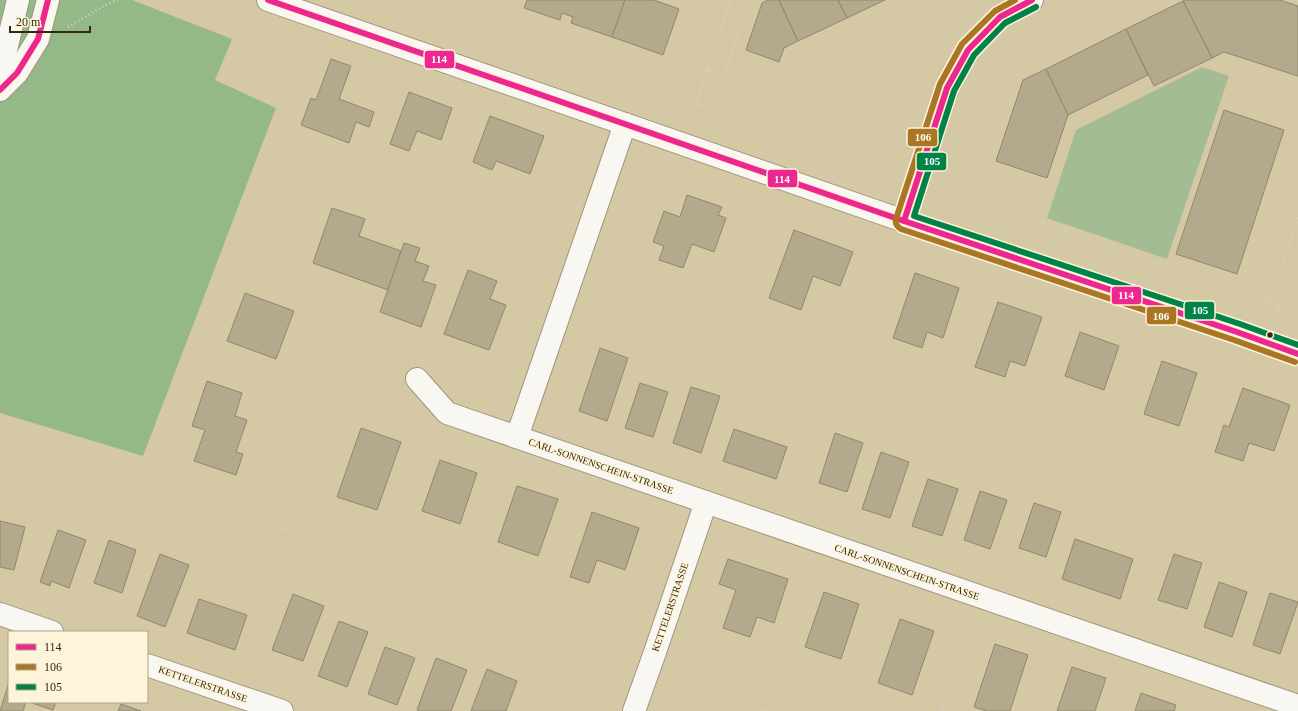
<svg xmlns="http://www.w3.org/2000/svg" width="1298" height="711" font-family="Georgia,serif">
<style>
.green{fill:#a4bc94}
.forest{fill:#95b888}
.building{fill:#b3a98d;stroke:#91876a}
.lines{fill:none;stroke-linecap:round;stroke-linejoin:round}
.street-casing{stroke:#a0967a;stroke-width:24}
.secondary-casing{stroke:#a0967a;stroke-width:24}
.path{stroke:#d7d2c6;stroke-width:2.5;stroke-dasharray:1 3;stroke-linecap:butt}
.street{stroke:#f9f7f1;stroke-width:22}
.secondary{stroke:#f9f7f1;stroke-width:22}
.bus-1-casing{stroke:#fef4da;stroke-width:9}
.bus-2-casing{stroke:#fef4da;stroke-width:9}
.bus-3-casing{stroke:#fef4da;stroke-width:9}
.bus-1{stroke:#ed2790;stroke-width:6}
.bus-2{stroke:#aa7624;stroke-width:6}
.bus-3{stroke:#008349;stroke-width:6}
.bus-dot{fill:#332a0e;stroke:#fef4da;stroke-width:1.5}
.labels{text-anchor:middle;dominant-baseline:central;stroke-width:3;stroke-linejoin:round;paint-order:stroke}
.street-label{font-size:10px;fill:#332a0e;stroke:#fef4da}
.line-badge{stroke:#fef4da;stroke-width:1.5}
.badge-label{font-size:11px;text-anchor:middle;font-weight:bold;fill:#fff}
</style>
<rect width="100%" height="100%" fill="#d5c8a4"/>
<!-- green -->
<polygon class="green" points="1202,67 1229,76 1167,259 1047,218 1076,130"/>
<!-- forest -->
<polygon class="forest" points="0,0 132,0 232,39 215,80 276,108 143,456 0,413"/>
<!-- building -->
<g class="building">
<polygon points="527,0 625,0 612,37 571,23 573,17 562,13 560,20 524,8"/>
<polygon points="625,0 654,0 679,9 663,55 612,37"/>
<polygon points="768,0 779,0 798,41 784,48 779,62 746,50 762,3"/>
<polygon points="779,0 838,0 847,18 798,41"/>
<polygon points="838,0 885,0 847,18"/>
<polygon points="1185,0 1280,0 1298,6 1298,76 1224,52 1212,58 1183,1"/>
<polygon points="1183,1 1212,58 1154,86 1126,29"/>
<polygon points="1126,29 1148,75 1068,115 1046,69"/>
<polygon points="331,59 351,66 339,99 374,112 369,127 356,122 349,143 301,125 311,98 316,100"/>
<polygon points="1046,69 1068,115 1047,178 996,161 1023,80"/>
<polygon points="409,92 452,108 441,140 417,131 409,151 390,144"/>
<polygon points="1224,110 1284,130 1237,274 1176,254"/>
<polygon points="490,116 544,136 530,174 496,161 492,170 473,162"/>
<polygon points="687,195 722,207 718,215 726,218 714,252 692,244 683,268 659,260 664,246 653,242 664,211 680,217"/>
<polygon points="332,208 365,219 359,236 401,251 388,290 313,263"/>
<polygon points="794,230 853,252 840,286 813,276 801,310 769,298"/>
<polygon points="404,243 420,248 415,261 429,266 423,281 436,285 421,327 380,312"/>
<polygon points="468,270 497,281 490,299 506,305 489,350 444,334"/>
<polygon points="915,273 959,288 943,338 927,332 922,348 893,338"/>
<polygon points="245,293 294,311 276,359 227,341"/>
<polygon points="998,302 1042,317 1025,366 1010,361 1005,377 975,367"/>
<polygon points="1080,332 1119,346 1104,390 1065,376"/>
<polygon points="600,348 628,358 607,421 579,411"/>
<polygon points="1162,361 1197,373 1179,426 1144,414"/>
<polygon points="207,381 242,393 235,416 247,420 236,452 243,454 236,475 194,461 205,430 192,426"/>
<polygon points="640,383 668,392 653,437 625,428"/>
<polygon points="691,387 720,396 701,453 673,443"/>
<polygon points="1243,388 1290,405 1274,451 1249,443 1243,461 1215,452 1224,425 1229,427"/>
<polygon points="361,428 401,442 377,510 337,497"/>
<polygon points="734,429 787,447 776,479 723,461"/>
<polygon points="835,433 863,443 847,492 819,483"/>
<polygon points="881,452 909,462 890,518 862,509"/>
<polygon points="440,460 477,473 460,524 422,511"/>
<polygon points="928,479 958,489 942,536 912,526"/>
<polygon points="517,486 558,499 538,556 498,542"/>
<polygon points="980,491 1007,500 990,549 964,540"/>
<polygon points="1034,503 1061,512 1046,557 1019,548"/>
<polygon points="592,512 639,528 625,570 597,560 589,583 570,577"/>
<polygon points="0,521 25,527 14,570 0,567"/>
<polygon points="58,530 86,540 69,588 51,581 50,586 40,582"/>
<polygon points="1075,539 1133,559 1120,599 1062,579"/>
<polygon points="109,540 136,550 122,593 94,583"/>
<polygon points="160,554 189,565 165,627 137,616"/>
<polygon points="1174,554 1202,563 1187,609 1158,600"/>
<polygon points="728,559 788,579 774,623 757,617 750,637 723,628 736,590 719,584"/>
<polygon points="1219,582 1247,592 1232,637 1204,627"/>
<polygon points="824,592 859,604 841,659 805,647"/>
<polygon points="1270,593 1298,602 1280,654 1253,645"/>
<polygon points="293,594 324,606 303,661 272,650"/>
<polygon points="199,599 247,615 235,650 187,633"/>
<polygon points="900,619 934,631 912,695 878,683"/>
<polygon points="339,621 368,632 347,687 318,676"/>
<polygon points="995,644 1028,655 1010,711 986,711 974,707"/>
<polygon points="385,647 415,658 397,705 368,694"/>
<polygon points="436,658 467,670 451,711 419,711 417,710"/>
<polygon points="1072,667 1106,678 1095,711 1057,711"/>
<polygon points="487,669 517,681 506,711 471,711"/>
<polygon points="9,682 9,702 26,702 23,711 0,711"/>
<polygon points="1141,693 1176,705 1174,711 1135,711"/>
<polygon points="29,702 56,702 53,710"/>
<polygon points="121,704 141,711 118,711"/>
</g>
<g class="lines">
<!-- street casing -->
<g class="street-casing">
<g id="street">
<polyline points="268,0 904,221 1237,332 1298,354"/>
<polyline points="904,221 947,88 968,50 1000,17 1032,0"/>
<polyline points="417,379 447,413 1298,706"/>
<polyline points="517,437 625,124"/>
<polyline points="0,614 52,632"/>
<polyline points="147,665 282,711"/>
<polyline points="634,711 654,655 706,502"/>
</g>
</g>
<!-- secondary casing -->
<g class="secondary-casing">
<g id="secondary">
<polyline points="0,75 18,0"/>
<polyline points="0,90 17,73 38,39 48,0"/>
</g>
</g>
<!-- path -->
<g class="path">
<polyline points="191,0 223,8 245,3"/>
<polyline points="403,0 796,139 895,172"/>
<polyline points="68,27 107,4 118,0"/>
<polyline points="502,35 514,0"/>
<polyline points="987,69 1126,0"/>
<polyline points="707,70 724,76 750,0"/>
<polyline points="691,121 731,0"/>
<polyline points="941,188 1269,303"/>
<polyline points="1276,320 1281,306 1269,303 1298,217"/>
<polyline points="0,438 286,530 631,647"/>
<polyline points="286,530 335,396 393,384"/>
<polyline points="672,678 768,711"/>
<polyline points="942,711 974,621"/>
</g>
<!-- street -->
<use href="#street" class="street"/>
<!-- secondary -->
<use href="#secondary" class="secondary"/>
<!-- bus-1 casing -->
<g class="bus-1-casing">
<g id="bus-1">
<polyline points="268,0 904,221 1237,332 1298,354"/>
<polyline points="0,90 17,73 38,39 48,0"/>
<polyline points="904,221 947,88 968,50 1000,17 1032,0"/>
</g>
</g>
<!-- bus-2 casing -->
<g class="bus-2-casing">
<path id="bus-2" d="M1015,0l-20,11 -33,33 -22,40 -44,135c-1,4 1,8 5,10l333,111 61,22"/>
</g>
<!-- bus-3 casing -->
<g class="bus-3-casing">
<polyline id="bus-3" points="1036,7 1005,23 974,55 954,91 914,216 1240,324 1298,345"/>
</g>
<!-- bus-1 -->
<use href="#bus-1" class="bus-1"/>
<!-- bus-2 -->
<use href="#bus-2" class="bus-2"/>
<!-- bus-3 -->
<use href="#bus-3" class="bus-3"/>
</g>
<!-- markers -->
<circle class="bus-dot" cx="1270" cy="335" r="3.5"/>
<g class="labels">
<!-- street labels -->
<g class="street-label">
<text transform="translate(601 466) rotate(19)">CARL-SONNENSCHEIN-STRASSE</text>
<text transform="translate(907 572) rotate(19)">CARL-SONNENSCHEIN-STRASSE</text>
<text transform="translate(670 607) rotate(-71)">KETTELERSTRASSE</text>
<text transform="translate(203 684) rotate(19)">KETTELERSTRASSE</text>
</g>
</g>
<g class="line-badge">
<rect x="424" y="50" width="31" height="19" rx="4" fill="#ed2790"/>
<rect x="907" y="128" width="31" height="19" rx="4" fill="#aa7624"/>
<rect x="916" y="152" width="31" height="19" rx="4" fill="#008349"/>
<rect x="767" y="169" width="31" height="19" rx="4" fill="#ed2790"/>
<rect x="1111" y="286" width="31" height="19" rx="4" fill="#ed2790"/>
<rect x="1184" y="301" width="31" height="19" rx="4" fill="#008349"/>
<rect x="1146" y="306" width="31" height="19" rx="4" fill="#aa7624"/>
</g>
<g class="badge-label">
<text x="439" y="63">114</text>
<text x="923" y="141">106</text>
<text x="932" y="165">105</text>
<text x="782" y="183">114</text>
<text x="1126" y="299">114</text>
<text x="1200" y="314">105</text>
<text x="1161" y="320">106</text>
</g>
<!-- legend -->
<rect x="8" y="631" width="140" height="72" fill="#fef4da" stroke="#ada388"/>
<rect x="16" y="644" width="20" height="6" fill="#ed2790" stroke="#ada388"/>
<text x="44" y="651" font-size="12" fill="#332a0e">114</text>
<rect x="16" y="664" width="20" height="6" fill="#aa7624" stroke="#ada388"/>
<text x="44" y="671" font-size="12" fill="#332a0e">106</text>
<rect x="16" y="684" width="20" height="6" fill="#008349" stroke="#ada388"/>
<text x="44" y="691" font-size="12" fill="#332a0e">105</text>
<!-- scale -->
<path d="M10 26v6h80v-6" fill="none" stroke="#332a0e" stroke-width="2"/>
<text x="16" y="26" font-size="12" fill="#332a0e" stroke="#fef4da" stroke-width="3" paint-order="stroke">20 m</text>
</svg>
